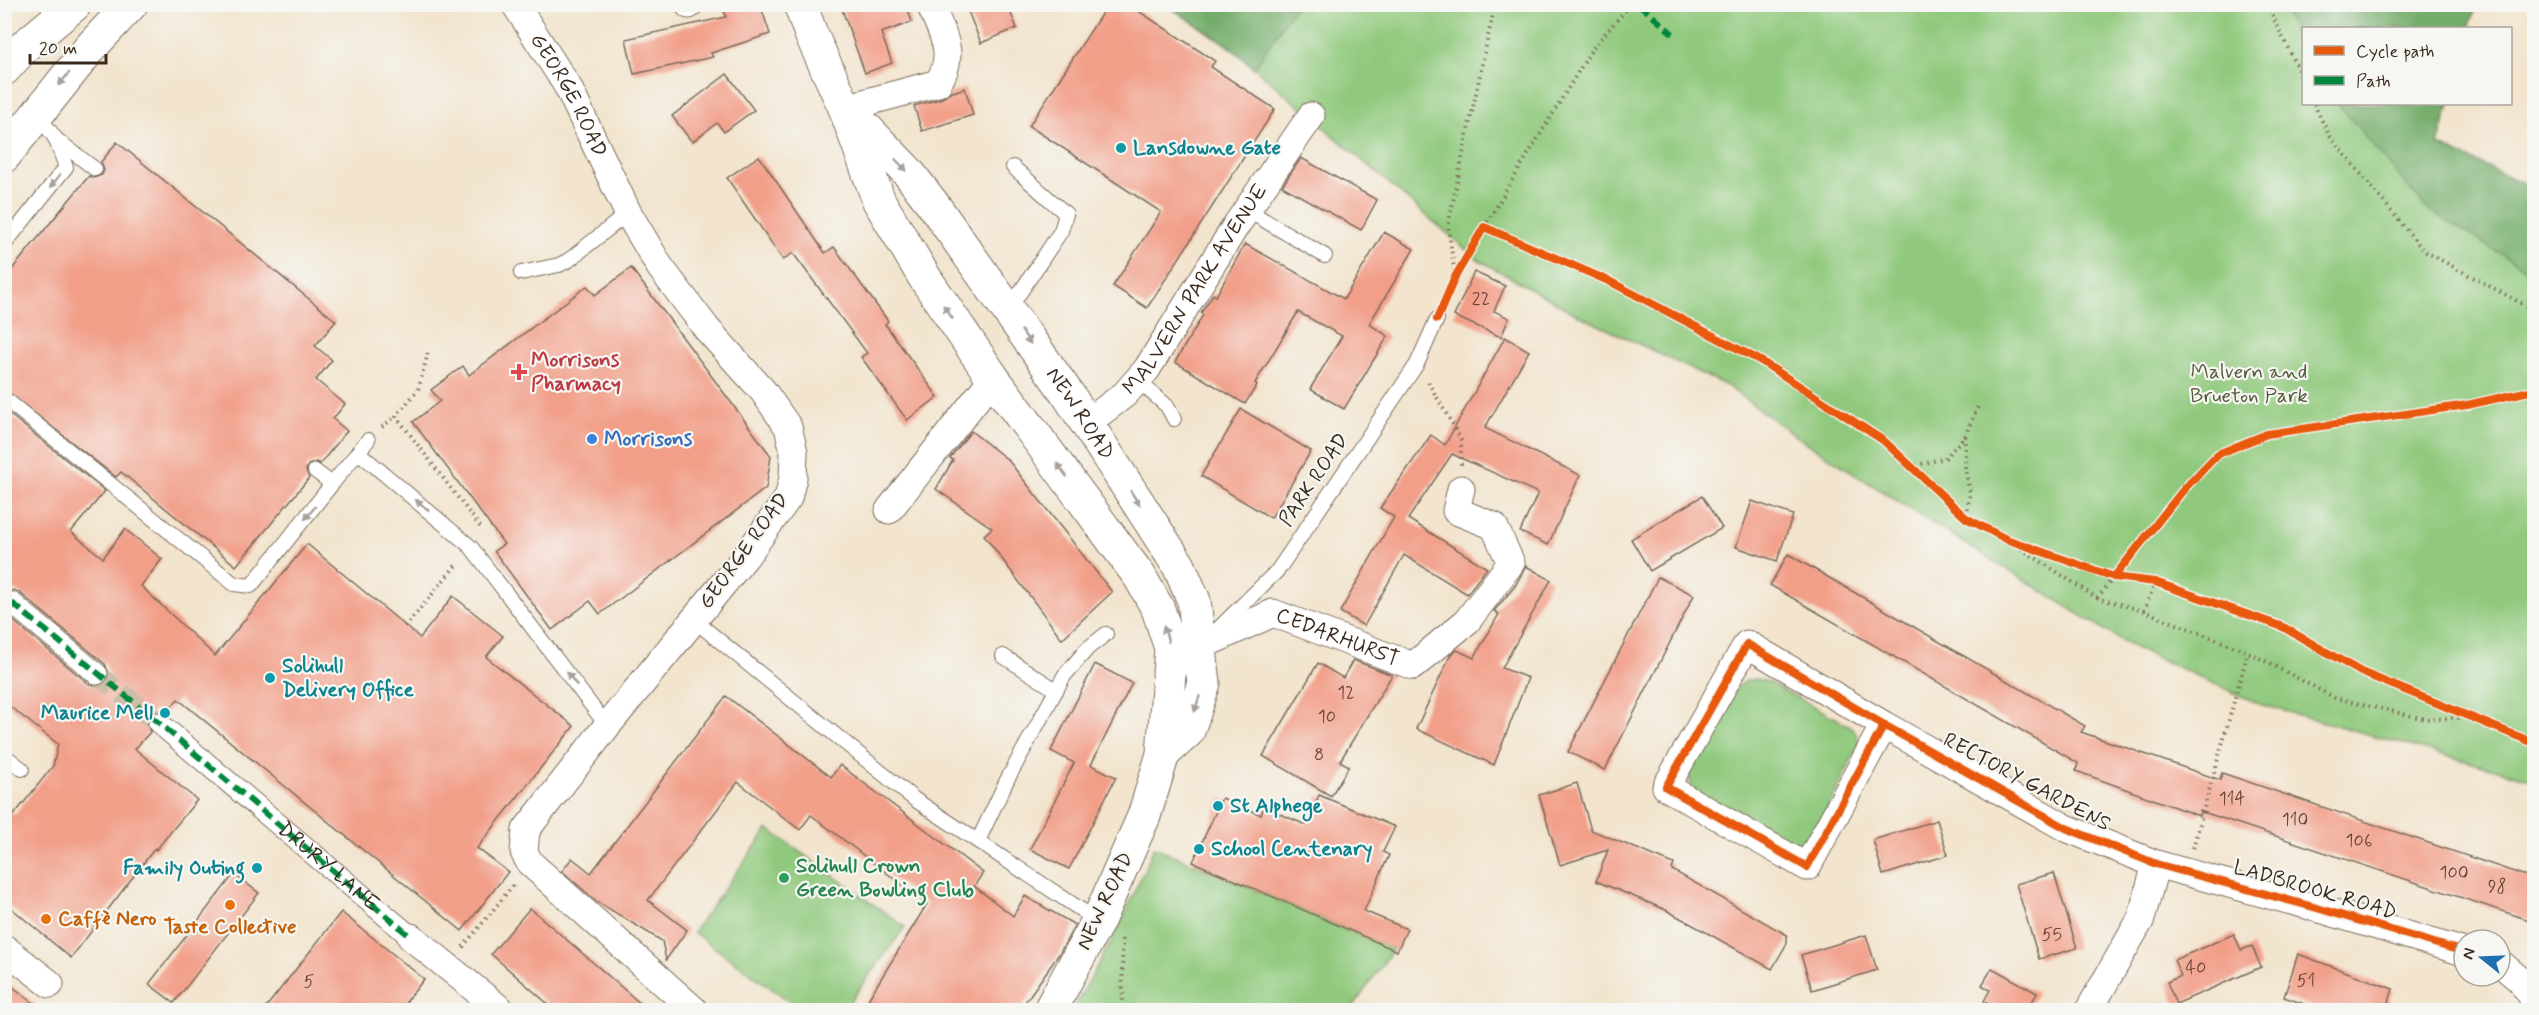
<svg xmlns="http://www.w3.org/2000/svg" width="2539" height="1015" font-family="Mynerve,sans-serif">
<style>
.green{fill:#90c97d;stroke:#667a4e;stroke-width:1.5}
.forest{fill:#74ad6c;stroke:#586c45;stroke-width:1.5}
.building{fill:#f29f89}
.lines{fill:none;stroke-linecap:round;stroke-linejoin:round}
.pedestrian-tunnel{stroke:#cdbfaa;stroke-width:21;stroke-dasharray:21 10;stroke-linecap:butt}
.service-casing{stroke:#7b6b5b;stroke-width:16}
.pedestrian-casing{stroke:#7b6b5b;stroke-width:23}
.minor-casing{stroke:#7b6b5b;stroke-width:29}
.tertiary-casing{stroke:#7b6b5b;stroke-width:35}
.secondary-casing{stroke:#7b6b5b;stroke-width:35}
.path{stroke:#7b6b5b;stroke-width:4;stroke-dasharray:1.5 4.5;stroke-linecap:butt}
.service{stroke:#fff;stroke-width:14}
.pedestrian{stroke:#fff;stroke-width:21}
.minor{stroke:#fff;stroke-width:27}
.tertiary{stroke:#fff;stroke-width:33}
.secondary{stroke:#fff;stroke-width:33}
.quiet{stroke:#00873e;stroke-width:6;stroke-dasharray:12 6;stroke-linecap:butt}
.cycleway-casing{stroke:#f6f6f2;stroke-width:11}
.cycleway{stroke:#e8590c;stroke-width:8}
.oneway{fill:#a79f9a}
.culture-dot{fill:#0f9aa8;stroke:#f6f6f2;stroke-width:2}
.health-dot{fill:#e0444e;stroke:#f6f6f2;stroke-width:2}
.shop-dot{fill:#3f7fe0;stroke:#f6f6f2;stroke-width:2}
.leisure-dot{fill:#2e9e5b;stroke:#f6f6f2;stroke-width:2}
.food-dot{fill:#e8710a;stroke:#f6f6f2;stroke-width:2}
.labels{text-anchor:middle;dominant-baseline:central;stroke-width:4.5;stroke-linejoin:round;paint-order:stroke}
.number-label{font-size:18px;fill:#694739}
.street-label{font-size:21px;fill:#3b2a1e;stroke:#f6f6f2}
.culture-label{font-size:21px;font-weight:bold;fill:#0d838f;stroke:#f6f6f2;text-anchor:start}
.health-label{font-size:21px;font-weight:bold;fill:#be3a42;stroke:#f6f6f2;text-anchor:start}
.park-label{font-size:21px;fill:#545a3a;stroke:#f6f6f2}
.shop-label{font-size:21px;font-weight:bold;fill:#366cbe;stroke:#f6f6f2;text-anchor:start}
.leisure-label{font-size:21px;font-weight:bold;fill:#27864d;stroke:#f6f6f2;text-anchor:start}
.food-label{font-size:21px;font-weight:bold;fill:#c56008;stroke:#f6f6f2;text-anchor:start}
</style>
<rect width="100%" height="100%" fill="#f6f6f2"/>
<filter id="ink" filterUnits="userSpaceOnUse"><feTurbulence type="fractalNoise" baseFrequency=".0167" numOctaves="2"/><feDisplacementMap in="SourceGraphic" scale="12" xChannelSelector="R" yChannelSelector="G"/><feConvolveMatrix kernelMatrix="1 2 1 2 8 2 1 2 1" color-interpolation-filters="sRGB"/></filter>
<filter id="wash" filterUnits="userSpaceOnUse"><feTurbulence type="fractalNoise" baseFrequency=".008" numOctaves="4" result="noise"/><feDisplacementMap in="SourceGraphic" scale="24" xChannelSelector="R" yChannelSelector="G"/><feGaussianBlur stdDeviation="1.35" result="paint"/><feColorMatrix in="noise" values="0 0 0 0 0 0 0 0 0 0 0 0 0 0 0 0 0 1.4 0 .05"/><feComposite in="paint" operator="in"/></filter>
<g filter="url(#wash)">
<rect width="100%" height="100%" fill="#f2e4cd"/>
<!-- green -->
<g class="green">
<polygon points="1167,5 2476,5 2469,28 2304,28 2304,104 2449,104 2438,145 2534,188 2534,780 2259,704 2129,645 1919,515 1796,436 1727,386 1582,317 1477,259 1229,46"/>
<polygon points="1756,679 1768,682 1852,727 1857,734 1859,745 1813,838 1802,844 1792,846 1695,796 1688,775 1738,686 1746,681"/>
<polygon points="768,829 905,927 844,1010 802,1010 693,932"/>
<polygon points="1154,847 1393,949 1351,1010 1073,1010 1122,921"/>
</g>
<!-- forest -->
<g class="forest">
<polygon points="1167,5 1296,5 1254,68 1229,46"/>
<polygon points="2283,5 2476,5 2469,28 2304,28 2303,55"/>
<polygon points="2338,104 2449,104 2438,145 2534,188 2534,274 2427,209"/>
</g>
<g id="blocks">
<!-- building -->
<g class="building">
<polygon points="722,4 760,4 770,34 711,53 713,57 634,74 626,39 726,17"/>
<polygon points="840,4 906,4 912,22 881,33 892,63 865,73"/>
<polygon points="965,4 1007,4 1017,28 981,43"/>
<polygon points="1108,4 1128,4 1215,61 1211,67 1275,109 1147,308 1113,286 1161,212 1029,126"/>
<polygon points="727,74 754,110 724,132 717,123 692,142 672,116"/>
<polygon points="965,88 973,115 922,131 914,106 942,98 950,93"/>
<polygon points="117,142 336,321 315,346 332,360 316,380 345,404 333,419 347,431 320,464 316,462 308,465 306,470 309,478 236,566 121,472 116,477 4,389 4,279 89,176 94,178 102,175 104,170 101,162"/>
<polygon points="759,156 825,253 834,247 888,321 885,324 938,397 907,420 861,357 867,353 793,253 783,260 727,178"/>
<polygon points="1301,158 1377,200 1361,230 1282,186"/>
<polygon points="1384,232 1414,249 1369,324 1388,336 1344,409 1310,389 1342,336 1298,312 1255,383 1257,385 1245,404 1175,362 1203,315 1201,313 1213,294 1216,296 1245,244 1344,299"/>
<polygon points="631,268 771,456 766,488 600,614 590,601 552,630 494,551 504,544 413,422 440,401 431,390 463,366 469,375 587,286 595,295"/>
<polygon points="1474,272 1505,286 1494,311 1509,318 1501,337 1454,316"/>
<polygon points="1505,337 1529,351 1485,428 1580,475 1548,545 1520,532 1538,493 1452,454 1408,519 1487,568 1467,594 1404,555 1364,626 1340,612 1394,517 1380,508 1431,435 1445,445"/>
<polygon points="1241,409 1311,451 1271,518 1201,476"/>
<polygon points="4,410 105,491 71,532 103,558 125,529 162,559 141,586 215,656 307,544 420,638 453,596 503,636 486,657 574,726 477,848 508,872 462,931 178,699 166,713 155,711 149,715 146,721 150,732 135,749 197,800 156,850 155,848 71,958 4,902 4,807 14,815 53,766 58,744 4,702 4,613 89,684 102,686 110,676 105,664 20,593 14,590 4,593"/>
<polygon points="971,431 1008,460 1112,592 1062,639 984,535 992,528 936,489 953,460 950,458"/>
<polygon points="1702,496 1722,528 1650,571 1631,539"/>
<polygon points="1752,501 1793,515 1777,561 1736,547"/>
<polygon points="1788,554 2085,726 2081,732 2220,780 2222,773 2535,879 2535,922 2200,811 2199,816 2076,771 2078,763 1770,585"/>
<polygon points="1526,566 1551,580 1502,668 1528,678 1494,765 1416,729 1451,654 1457,650 1474,658 1499,614 1494,611 1515,586"/>
<polygon points="1658,577 1694,595 1605,770 1568,752"/>
<polygon points="1353,660 1392,675 1340,761 1349,766 1331,796 1263,756 1318,663 1343,678"/>
<polygon points="1095,664 1132,683 1091,765 1116,777 1069,869 1030,849 1074,763 1051,751"/>
<polygon points="726,696 831,777 840,765 983,873 974,886 1013,916 1025,896 1075,925 1059,954 1019,1011 861,1011 927,904 811,815 800,830 738,782 648,900 687,930 666,960 662,941 596,901 562,871 572,858 591,873"/>
<polygon points="1577,783 1591,830 1674,864 1672,870 1787,935 1787,943 1772,969 1666,910 1596,881 1608,850 1560,865 1539,795"/>
<polygon points="1319,795 1395,827 1383,852 1389,855 1364,911 1407,929 1397,951 1193,862 1222,798 1261,815 1264,807 1306,825"/>
<polygon points="1937,820 1948,855 1883,875 1873,840"/>
<polygon points="2054,873 2077,948 2039,959 2016,884"/>
<polygon points="234,874 259,893 174,1003 149,984"/>
<polygon points="530,908 649,1011 556,1011 491,954"/>
<polygon points="341,912 424,979 399,1011 263,1011"/>
<polygon points="2234,934 2241,950 2252,946 2261,967 2176,1004 2167,982 2181,976 2174,960"/>
<polygon points="1866,935 1877,970 1812,990 1801,955"/>
<polygon points="2298,954 2393,989 2386,1011 2324,1011 2284,997"/>
<polygon points="1992,968 2037,993 2027,1011 1983,1011 1987,1003 1984,1001 1990,990 1982,985"/>
<polygon points="4,980 44,1011 4,1011"/>
</g>
</g>
</g>
<g filter="url(#ink)">
<use href="#blocks" fill-opacity="0" stroke="#7b6b5b" stroke-width="1.5"/>
<g class="lines">
<!-- pedestrian-tunnel -->
<polyline class="pedestrian-tunnel" points="97,674 159,723"/>
<!-- service casing -->
<g class="service-casing">
<g id="service">
<polyline points="56,139 95,169"/>
<polyline points="1247,210 1325,256"/>
<polyline points="4,245 66,167 55,138 38,115"/>
<polyline points="521,273 559,265 569,260 628,213"/>
<polyline points="1009,309 1061,231 1066,214 1013,167"/>
<polyline points="1137,380 1167,406 1174,419"/>
<polyline points="4,398 234,584 251,586 332,484 315,471"/>
<polyline points="358,452 471,547 607,726"/>
<polyline points="332,484 368,440"/>
<polyline points="694,620 914,799 1098,921"/>
<polyline points="1216,631 1278,570 1417,364 1437,319"/>
<polyline points="1003,656 1056,690"/>
<polyline points="4,755 22,769"/>
<polyline points="978,841 1007,780 1064,676 1088,648 1106,634"/>
</g>
</g>
<!-- pedestrian casing -->
<g class="pedestrian-casing">
<g id="pedestrian">
<polyline points="12,603 97,674"/>
<polyline points="159,723 411,937"/>
</g>
</g>
<!-- minor casing -->
<g class="minor-casing">
<g id="minor">
<path id="s1" d="M515,4l53,83 60,126 32,54 47,62 56,62 25,36 6,25 -1,26 -5,20 -42,58 -139,170 -81,104 -2,22 6,11 164,147"/>
<polyline points="689,4 689,5"/>
<path d="M845,108l93,-25c19,-30 4,-49 -8,-79"/>
<path id="s2" d="M1087,423l38,-29 22,-25 88,-142 76,-111"/>
<polyline points="889,510 993,378"/>
<path id="s3" d="M1188,661l13,-15 72,-33 140,53 54,-45 44,-58 -17,-37 -38,-15 5,-22"/>
<polyline points="1884,725 1747,644 1666,787 1807,867 1884,725 2066,828 2156,864 2317,908 2464,952"/>
<polyline points="411,937 501,1010"/>
<polyline points="4,948 50,984"/>
<polyline points="2500,963 2520,980 2534,999"/>
<polyline points="2089,1010 2141,919 2156,864"/>
</g>
</g>
<!-- tertiary casing -->
<g class="tertiary-casing">
<g id="tertiary">
<polyline points="800,4 811,34 845,108 879,201 925,278 993,378 1140,577 1158,609 1171,648 1163,754 1144,816 1098,921 1050,1010"/>
<path id="s4" d="M853,115l55,57 24,31 137,193 110,170 15,35 10,82 -16,48 -25,23"/>
</g>
</g>
<!-- secondary casing -->
<g class="secondary-casing">
<g id="secondary">
<polyline points="4,69 25,46 75,4"/>
<polyline points="4,156 90,48 131,4"/>
</g>
</g>
<!-- path -->
<g class="path">
<polyline points="2267,4 2304,82"/>
<polyline points="2314,104 2329,135 2424,251 2534,310"/>
<polyline points="1484,227 1592,49 1631,4"/>
<polyline points="1455,277 1448,225 1495,4"/>
<polyline points="428,353 418,390 396,416 481,528"/>
<polyline points="1428,382 1461,439 1461,465"/>
<polyline points="382,427 396,416"/>
<polyline points="1965,436 1979,404"/>
<polyline points="1910,467 1945,458 1965,436 1965,468 1970,493 1966,518"/>
<polyline points="2006,539 2097,598 2144,611 2248,652 2335,698 2425,719 2475,717"/>
<polyline points="2097,598 2114,577"/>
<polyline points="2144,611 2155,582"/>
<polyline points="405,627 458,563"/>
<polyline points="2193,848 2248,652"/>
<polyline points="1122,939 1123,1010"/>
<polyline points="463,947 515,883"/>
</g>
<!-- service -->
<use href="#service" class="service"/>
<!-- pedestrian -->
<use href="#pedestrian" class="pedestrian"/>
<!-- minor -->
<use href="#minor" class="minor"/>
<!-- tertiary -->
<use href="#tertiary" class="tertiary"/>
<!-- secondary -->
<use href="#secondary" class="secondary"/>
<!-- quiet -->
<g class="quiet">
<polyline points="1639,4 1673,34"/>
<path id="s5" d="M12,603l147,120 252,214"/>
</g>
<!-- cycleway casing -->
<g class="cycleway-casing">
<g id="cycleway">
<polyline points="1437,319 1455,277 1484,227 1611,282 1761,361 1884,441 1966,518 2006,539 2114,577 2155,582 2283,627 2361,672 2534,743"/>
<polyline points="2114,577 2184,489 2218,454 2267,434 2467,405 2534,390"/>
<polyline points="1884,725 1747,644 1666,787 1807,867 1884,725 2066,828 2156,864 2317,908 2464,952"/>
</g>
</g>
<!-- cycleway -->
<use href="#cycleway" class="cycleway"/>
</g>
<!-- one-way arrows -->
<defs><path id="oneway-solid" d="M-6-.8H1V-3.2L6.5 0L1 3.2V.8H-6Z" transform="scale(1.5)"/></defs>
<g class="oneway">
<use href="#oneway-solid" transform="translate(64 79) rotate(129)"/>
<use href="#oneway-solid" transform="translate(901 165) rotate(46)"/>
<use href="#oneway-solid" transform="translate(55 181) rotate(128)"/>
<use href="#oneway-solid" transform="translate(948 312) rotate(-124)"/>
<use href="#oneway-solid" transform="translate(1026 337) rotate(55)"/>
<use href="#oneway-solid" transform="translate(1062 470) rotate(-126)"/>
<use href="#oneway-solid" transform="translate(1135 498) rotate(57)"/>
<use href="#oneway-solid" transform="translate(422 505) rotate(-141)"/>
<use href="#oneway-solid" transform="translate(310 513) rotate(129)"/>
<use href="#oneway-solid" transform="translate(1166 634) rotate(-108)"/>
<use href="#oneway-solid" transform="translate(572 679) rotate(-127)"/>
<use href="#oneway-solid" transform="translate(1197 704) rotate(108)"/>
</g>
</g>
<!-- markers -->
<g class="culture-dot">
<circle cx="1121" cy="148" r="6"/>
<circle cx="270" cy="678" r="6"/>
<circle cx="165" cy="713" r="6"/>
<circle cx="1218" cy="806" r="6"/>
<circle cx="1199" cy="849" r="6"/>
<circle cx="257" cy="868" r="6"/>
</g>
<path class="health-dot" d="M516 363h6v6h6v6h-6v6h-6v-6h-6v-6h6z"/>
<circle class="shop-dot" cx="592" cy="439" r="6"/>
<circle class="leisure-dot" cx="784" cy="878" r="6"/>
<g class="food-dot">
<circle cx="230" cy="905" r="6"/>
<circle cx="46" cy="919" r="6"/>
</g>
<g class="labels">
<!-- number labels -->
<g class="number-label">
<text x="1481" y="299">22</text>
<text x="1346" y="693">12</text>
<text x="1327" y="717">10</text>
<text x="1319" y="755">8</text>
<text x="2232" y="799">114</text>
<text x="2295" y="820">110</text>
<text x="2359" y="841">106</text>
<text x="2454" y="873">100</text>
<text x="2497" y="887">98</text>
<text x="2052" y="935">55</text>
<text x="2196" y="968">40</text>
<text x="2306" y="981">51</text>
<text x="309" y="982">5</text>
</g>
<!-- street labels -->
<g class="street-label">
<text stroke="none"><textPath href="#s1" startOffset="106">GEORGE ROAD</textPath></text>
<text stroke="none"><textPath href="#s2" startOffset="174">MALVERN PARK AVENUE</textPath></text>
<text stroke="none"><textPath href="#s4" startOffset="376">NEW ROAD</textPath></text>
<text transform="translate(1314 480) rotate(-56)">PARK ROAD</text>
<text transform="translate(744 551) rotate(-54)">GEORGE ROAD</text>
<text stroke="none"><textPath href="#s3" startOffset="168">CEDARHURST</textPath></text>
<text transform="translate(2027 782) rotate(28)">RECTORY GARDENS</text>
<text stroke="none"><textPath href="#s5" startOffset="412">DRURY LANE</textPath></text>
<text transform="translate(2315 890) rotate(16)">LADBROOK ROAD</text>
<text transform="translate(1105 901) rotate(-65)">NEW ROAD</text>
</g>
<!-- culture labels -->
<g class="culture-label">
<text x="1133" y="148">Lansdowne Gate</text>
<text x="282" y="666">Solihull<tspan x="282" dy="24">Delivery Office</tspan></text>
<text x="153" y="713" text-anchor="end">Maurice Mell</text>
<text x="1230" y="806">St Alphege</text>
<text x="1211" y="849">School Centenary</text>
<text x="245" y="868" text-anchor="end">Family Outing</text>
</g>
<!-- health labels -->
<g class="health-label">
<text x="531" y="360">Morrisons<tspan x="531" dy="24">Pharmacy</tspan></text>
</g>
<!-- park labels -->
<g class="park-label">
<text x="2249" y="372">Malvern and<tspan x="2249" dy="24">Brueton Park</tspan></text>
</g>
<!-- shop labels -->
<g class="shop-label">
<text x="604" y="439">Morrisons</text>
</g>
<!-- leisure labels -->
<g class="leisure-label">
<text x="796" y="866">Solihull Crown<tspan x="796" dy="24">Green Bowling Club</tspan></text>
</g>
<!-- food labels -->
<g class="food-label">
<text x="58" y="919">Caffè Nero</text>
<text x="230" y="927" text-anchor="middle">Taste Collective</text>
</g>
</g>
<!-- margin -->
<rect width="2539" height="1015" fill="none" stroke="#f6f6f2" stroke-width="24"/>
<!-- legend -->
<rect x="2302" y="27" width="210" height="78" fill="#f6f6f2" stroke="#aba49d" stroke-width="1.5"/>
<rect x="2314" y="46" width="30" height="9" fill="#e8590c" stroke="#aba49d" stroke-width="1.5"/>
<text x="2356" y="57" font-size="18" fill="#3b2a1e">Cycle path</text>
<rect x="2314" y="76" width="30" height="9" fill="#00873e" stroke="#aba49d" stroke-width="1.5"/>
<text x="2356" y="87" font-size="18" fill="#3b2a1e">Path</text>
<!-- north arrow -->
<g transform="translate(2482 958) rotate(288)"><circle r="28" fill="#f6f6f2" stroke="#aba49d" stroke-width="1.5"/>
<path d="M0-4.5L10 22L0 15L-10 22Z" fill="#1f6fb2"/>
<text y="-9" font-size="16" font-weight="bold" text-anchor="middle" fill="#3b2a1e">N</text>
</g>
<!-- scale -->
<path d="M30 54v9h76v-9" fill="none" stroke="#3b2a1e" stroke-width="3"/>
<text x="39" y="54" font-size="18" fill="#3b2a1e" stroke="#f6f6f2" stroke-width="4.5" paint-order="stroke">20 m</text>
</svg>
